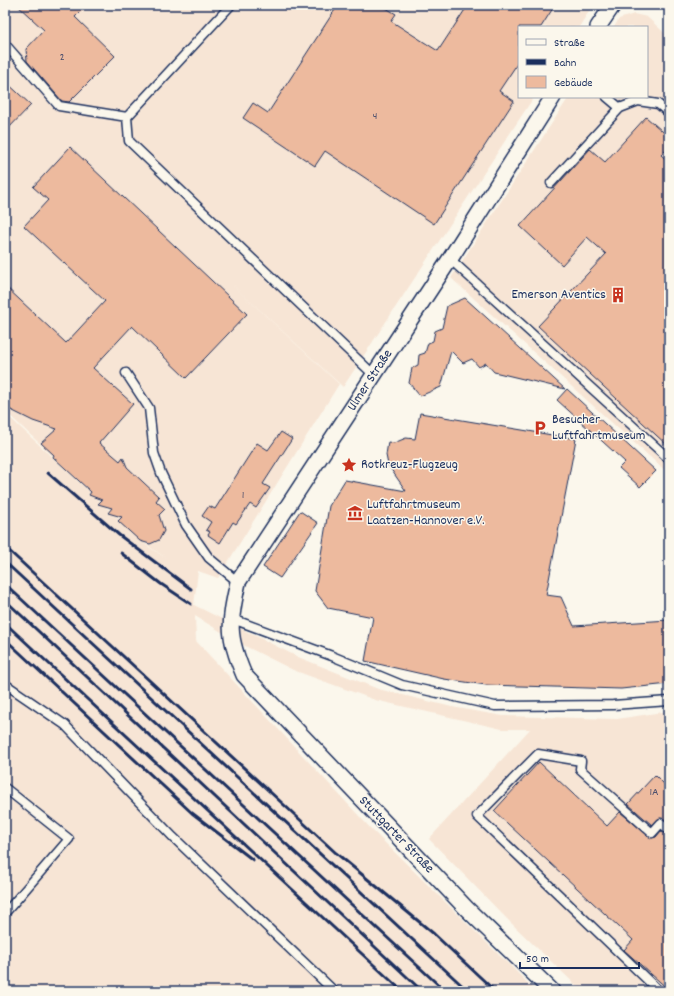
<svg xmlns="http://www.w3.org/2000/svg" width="674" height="996" font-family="Dekko,sans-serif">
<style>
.built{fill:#f7e5d5}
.building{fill:#edba9e;stroke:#1b2f5e}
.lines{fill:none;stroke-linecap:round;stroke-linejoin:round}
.service-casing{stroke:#1b2f5e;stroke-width:11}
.minor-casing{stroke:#1b2f5e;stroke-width:18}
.service{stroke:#fbf7ec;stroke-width:8}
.minor{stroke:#fbf7ec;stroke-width:15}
.rail{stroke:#1b2f5e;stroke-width:3}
.labels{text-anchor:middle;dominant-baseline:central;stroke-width:3;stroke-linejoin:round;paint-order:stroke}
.number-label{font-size:12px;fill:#50526e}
.poi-label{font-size:14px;fill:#1b2f5e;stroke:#fbf7ec;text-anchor:start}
.street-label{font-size:14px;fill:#1b2f5e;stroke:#fbf7ec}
</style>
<rect width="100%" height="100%" fill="#fbf7ec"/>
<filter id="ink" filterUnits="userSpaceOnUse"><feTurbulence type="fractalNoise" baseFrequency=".025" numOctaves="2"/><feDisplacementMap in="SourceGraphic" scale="8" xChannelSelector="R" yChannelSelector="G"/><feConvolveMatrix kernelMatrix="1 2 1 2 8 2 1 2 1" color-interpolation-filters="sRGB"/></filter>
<g filter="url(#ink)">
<!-- built -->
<g class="built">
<polygon points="5,5 593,5 579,27 519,27 519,97 534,97 343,387 224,277 339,384 218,578 198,571 194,605 298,657 378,689 452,707 503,716 617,719 669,711 669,991 582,991 510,922 429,839 530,729 502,729 375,700 293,670 243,645 195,616 196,641 374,832 536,991 5,991 5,413 150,548 168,559 151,548 5,411"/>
<polygon points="634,14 647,17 669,37 669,474 451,278 569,97 647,97 647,27 614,27 619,19"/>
</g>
<!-- building -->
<g class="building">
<polygon points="17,5 87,5 75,17 115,56 69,102 62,101 27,61 26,49 44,30"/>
<polygon points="338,5 381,5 396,14 391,21 438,51 468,5 555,5 541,27 519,27 519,61 499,91 514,101 434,224 325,151 315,166 243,118 253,103 268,113"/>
<polygon points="5,81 31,105 5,132"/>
<polygon points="646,117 669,137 669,147 661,155 669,162 669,447 538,326 606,254 587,237 562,265 520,226 590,149 605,162"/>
<polygon points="70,147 247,314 186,378 132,326 93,368 133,404 99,443 120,461 123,457 127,467 159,497 156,501 165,509 159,515 164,531 159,540 150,544 140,541 118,521 122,517 108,513 112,508 98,504 102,500 89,495 91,492 53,457 54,455 41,443 57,429 33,421 5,407 5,286 66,343 105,301 24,226 48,200 33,187"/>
<polygon points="465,298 565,389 494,372 486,363 479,367 472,359 463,363 451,351 441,387 420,396 409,383 412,368 418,365 419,355 425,353 428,343 433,341 435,331 442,328 447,306"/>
<polygon points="567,389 656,471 640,487 619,468 625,462 557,400"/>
<polygon points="420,413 576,439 546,595 561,597 574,626 669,620 669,684 621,689 486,685 444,679 365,661 373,617 328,608 315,591 329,506 345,480 406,491 388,465 386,455 388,442 394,443 406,438 415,439"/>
<polygon points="281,432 292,439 263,484 270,488 256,508 250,504 236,524 233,522 220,543 208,535 210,532 206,530 211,522 202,516 209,506 215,509 257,443 268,450"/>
<polygon points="300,511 318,523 280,578 263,567"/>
<polygon points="539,762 607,826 620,812 651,838 656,837 661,831 669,835 669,990 624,950 633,940 494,811"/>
<polygon points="655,775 669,789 669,823 660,818 652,825 628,804"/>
</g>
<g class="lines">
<!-- service casing -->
<g class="service-casing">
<g id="service">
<polyline points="231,5 127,117 129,141 374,375"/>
<polyline points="5,44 59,106 127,117"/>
<polyline points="607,97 620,108"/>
<polyline points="551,183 620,108 638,101 658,104 669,113"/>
<polyline points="450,259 669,459"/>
<polyline points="126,373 149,408 154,453 161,473 186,525 209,558 238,582"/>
<polyline points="230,618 332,656 402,685 495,706 613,705 669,701"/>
<polyline points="5,684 65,725 173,837 334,991"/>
<polyline points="5,788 69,839 5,913"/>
<polyline points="659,991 477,816 538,754 581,761 580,769 652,833 661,823 669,830"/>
</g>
</g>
<!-- minor casing -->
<g class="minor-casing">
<g id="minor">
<polyline points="598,27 613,5"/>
<path id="s1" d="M552,991l-85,-82 -223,-234c-17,-40 -15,-51 -6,-93l212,-323 103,-162"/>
</g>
</g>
<!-- service -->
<use href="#service" class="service"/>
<!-- minor -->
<use href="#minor" class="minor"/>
<!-- rail -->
<g class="rail">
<polyline points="48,473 119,535 191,589"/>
<polyline points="5,547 336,853 434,934 495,991"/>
<polyline points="121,553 161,584 191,604"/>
<polyline points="5,562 468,991"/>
<polyline points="5,584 445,991"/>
<polyline points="5,600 422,991"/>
<polyline points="5,623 402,991"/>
<polyline points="5,639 192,813 253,860"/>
</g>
</g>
</g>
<!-- icons -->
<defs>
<g id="building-bare" transform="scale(1.2)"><path d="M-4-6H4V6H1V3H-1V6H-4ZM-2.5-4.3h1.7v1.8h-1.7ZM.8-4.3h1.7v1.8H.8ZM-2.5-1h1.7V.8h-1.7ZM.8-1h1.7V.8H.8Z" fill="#c8321e" stroke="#fbf7ec" stroke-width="2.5" paint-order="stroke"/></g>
<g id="parking-bare" transform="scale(1.2)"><path d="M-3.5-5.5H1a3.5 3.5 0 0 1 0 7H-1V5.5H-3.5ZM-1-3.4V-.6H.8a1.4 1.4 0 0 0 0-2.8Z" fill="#c8321e" stroke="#fbf7ec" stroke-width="2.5" paint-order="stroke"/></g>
<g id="sight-bare" transform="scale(1.2)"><path d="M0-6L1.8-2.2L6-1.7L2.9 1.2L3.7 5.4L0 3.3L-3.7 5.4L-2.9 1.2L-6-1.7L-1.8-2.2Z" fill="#c8321e" stroke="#fbf7ec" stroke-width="2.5" paint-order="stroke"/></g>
<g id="museum-bare" transform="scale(1.2)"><path d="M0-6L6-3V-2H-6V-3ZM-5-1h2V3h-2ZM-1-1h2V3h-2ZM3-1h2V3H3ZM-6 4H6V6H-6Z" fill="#c8321e" stroke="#fbf7ec" stroke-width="2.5" paint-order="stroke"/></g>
</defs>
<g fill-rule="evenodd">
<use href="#building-bare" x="618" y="295"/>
<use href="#parking-bare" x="540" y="428"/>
<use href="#sight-bare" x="349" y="465"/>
<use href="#museum-bare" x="355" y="513"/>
</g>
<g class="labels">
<!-- number labels -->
<g class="number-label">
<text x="62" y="57">2</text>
<text x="375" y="116">4</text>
<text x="243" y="495">1</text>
<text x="654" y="792">1A</text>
</g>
<!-- poi labels -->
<g class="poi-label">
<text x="606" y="295" text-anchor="end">Emerson Aventics</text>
<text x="552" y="420">Besucher<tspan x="552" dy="16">Luftfahrtmuseum</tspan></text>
<text x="361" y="465">Rotkreuz-Flugzeug</text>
<text x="367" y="505">Luftfahrtmuseum<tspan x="367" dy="16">Laatzen-Hannover e.V.</tspan></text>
</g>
<!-- street labels -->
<g class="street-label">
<text stroke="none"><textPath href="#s1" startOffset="778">Ulmer Straße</textPath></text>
<text transform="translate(396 835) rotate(46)">Stuttgarter Straße</text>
</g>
</g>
<!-- margin -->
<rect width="674" height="996" fill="none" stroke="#fbf7ec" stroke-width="20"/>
<rect x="10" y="10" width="654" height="976" fill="none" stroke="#1b2f5e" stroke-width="1.5" filter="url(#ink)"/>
<!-- legend -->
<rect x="518" y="26" width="130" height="72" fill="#fbf7ec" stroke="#a1a7b3"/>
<rect x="526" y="39" width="20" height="6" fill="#fbf7ec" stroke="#a1a7b3"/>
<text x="554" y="46" font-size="12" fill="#1b2f5e">Straße</text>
<rect x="526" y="59" width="20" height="6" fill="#1b2f5e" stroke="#a1a7b3"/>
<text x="554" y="66" font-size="12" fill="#1b2f5e">Bahn</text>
<rect x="526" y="76" width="20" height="12" fill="#edba9e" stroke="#a1a7b3"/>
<text x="554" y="86" font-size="12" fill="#1b2f5e">Gebäude</text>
<!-- scale -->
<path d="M520 962v6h119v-6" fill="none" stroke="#1b2f5e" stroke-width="2"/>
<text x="526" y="962" font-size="12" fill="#1b2f5e" stroke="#fbf7ec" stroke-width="3" paint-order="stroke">50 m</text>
</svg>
